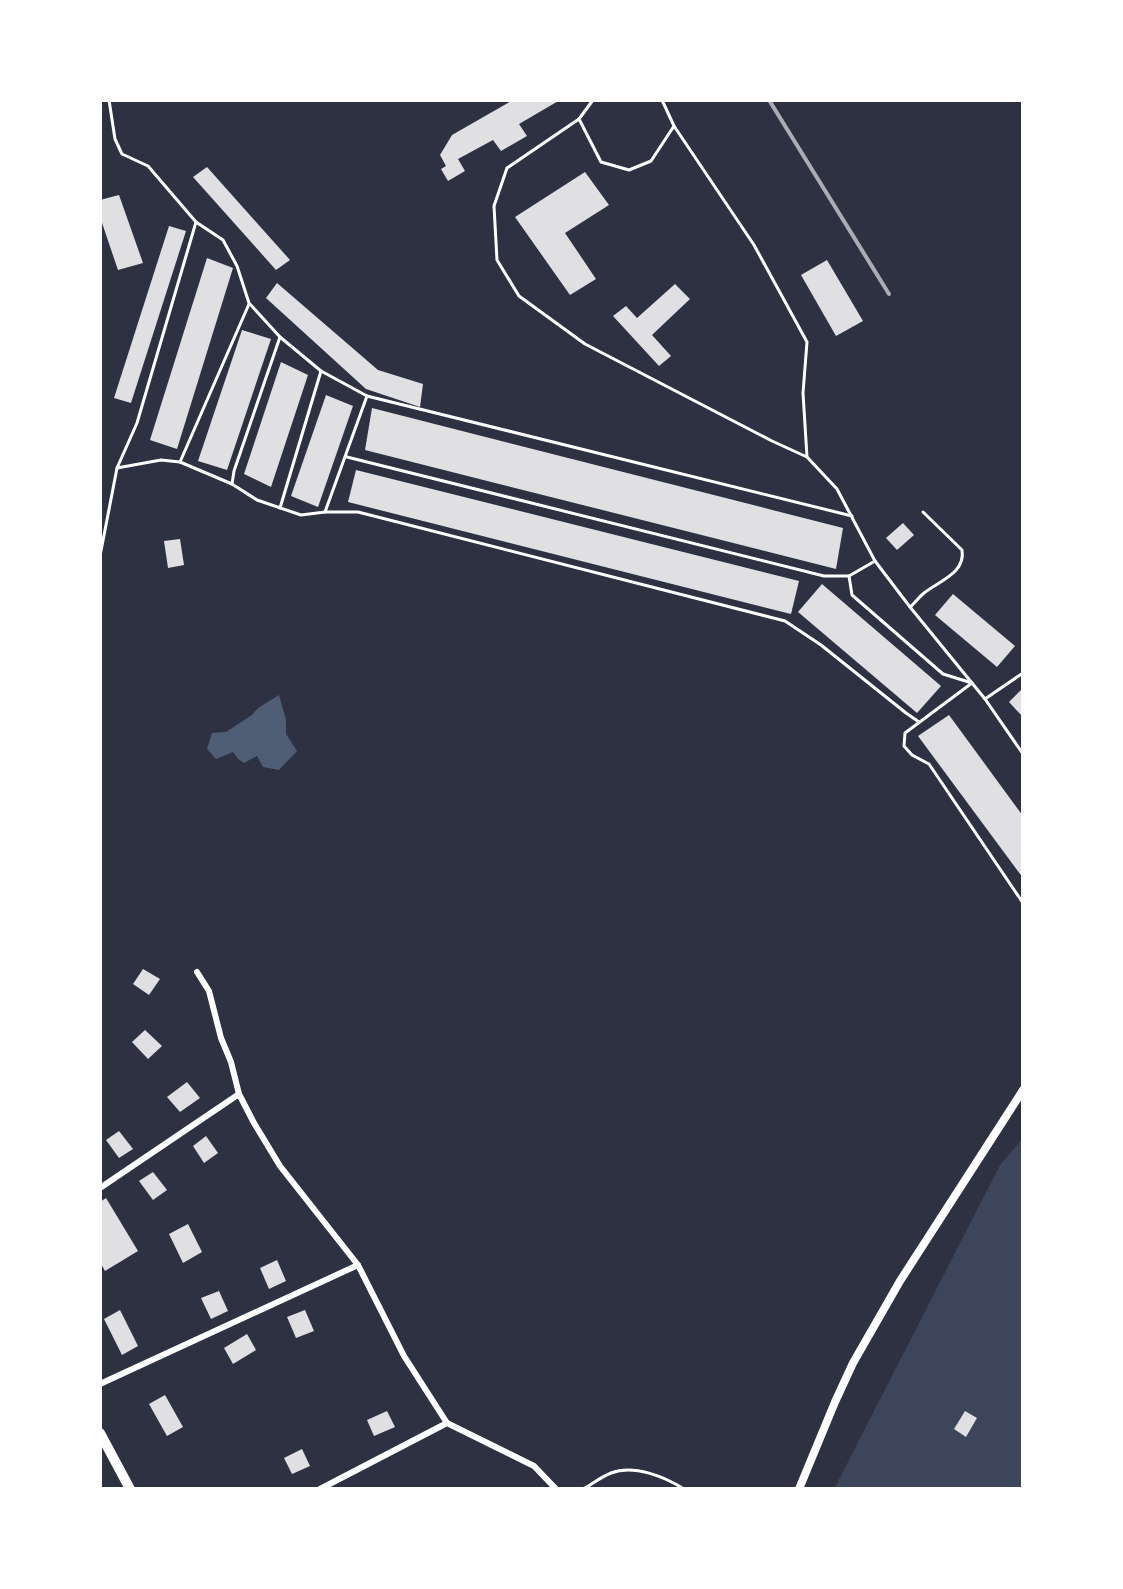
<svg xmlns="http://www.w3.org/2000/svg" width="1123" height="1589" font-family="'Roboto Condensed',sans-serif">
<style>
.green{fill:#3c4559}
.water{fill:#4f5d75}
.building{fill:#e0e0e3}
.lines{fill:none;stroke-linecap:round;stroke-linejoin:round}
.service{stroke:#fff;stroke-width:3}
.minor{stroke:#fff;stroke-width:6}
.tertiary{stroke:#fff;stroke-width:8}
.primary{stroke:#fff;stroke-width:10}
.rail{stroke:#abadb3;stroke-width:4}
</style>
<rect width="100%" height="100%" fill="#2d3142"/>
<!-- green -->
<polygon class="green" points="1023,1138 1023,1489 834,1489 1000,1165"/>
<!-- water -->
<polygon class="water" points="279,695 286,720 286,734 297,751 279,770 263,767 257,756 244,763 238,759 233,752 216,759 207,749 212,733 226,732 252,715 258,708"/>
<!-- building -->
<g class="building">
<polygon points="513,100 560,100 519,124 527,136 501,151 493,140 458,159 465,171 448,181 441,169 446,166 440,155 452,135"/>
<polygon points="207,167 290,260 276,270 193,177"/>
<polygon points="585,172 609,205 565,233 596,279 570,295 515,217"/>
<polygon points="119,195 143,263 118,270 100,217 100,200"/>
<polygon points="169,226 186,231 131,403 114,398"/>
<polygon points="207,258 233,268 177,449 150,440"/>
<polygon points="827,260 863,321 836,336 801,275"/>
<polygon points="277,283 378,370 423,384 420,407 366,389 266,298"/>
<polygon points="675,284 690,299 652,335 671,356 659,366 613,316 626,306 637,318"/>
<polygon points="242,330 271,339 227,470 198,461"/>
<polygon points="281,362 308,375 271,487 244,474"/>
<polygon points="326,395 353,406 318,507 291,496"/>
<polygon points="372,408 843,528 836,569 365,450"/>
<polygon points="356,470 799,581 791,614 348,502"/>
<polygon points="903,523 914,535 897,550 886,538"/>
<polygon points="180,539 184,565 168,568 164,541"/>
<polygon points="822,584 941,686 917,713 798,612"/>
<polygon points="953,594 1015,646 997,667 935,615"/>
<polygon points="1023,688 1023,717 1009,702"/>
<polygon points="949,715 1023,816 1023,878 918,736"/>
<polygon points="143,969 160,979 149,995 133,984"/>
<polygon points="145,1030 162,1046 148,1059 132,1042"/>
<polygon points="187,1082 200,1098 180,1112 167,1097"/>
<polygon points="119,1131 133,1149 119,1158 106,1140"/>
<polygon points="206,1136 218,1153 204,1163 193,1146"/>
<polygon points="153,1172 167,1190 153,1200 139,1181"/>
<polygon points="106,1198 138,1251 105,1271 100,1262 100,1202"/>
<polygon points="188,1224 202,1252 183,1263 169,1234"/>
<polygon points="277,1260 286,1281 269,1289 260,1268"/>
<polygon points="219,1291 228,1311 211,1319 201,1298"/>
<polygon points="120,1310 138,1346 122,1355 104,1319"/>
<polygon points="305,1310 314,1331 296,1338 287,1317"/>
<polygon points="247,1334 256,1350 233,1364 224,1348"/>
<polygon points="165,1395 183,1427 167,1436 149,1404"/>
<polygon points="387,1411 395,1427 374,1436 367,1420"/>
<polygon points="965,1411 977,1418 966,1437 954,1429"/>
<polygon points="302,1449 310,1466 292,1474 284,1458"/>
</g>
<g class="lines">
<!-- service -->
<g class="service">
<polyline points="593,100 579,119 507,168 494,206 497,260 519,296 585,344 772,441 807,457"/>
<polyline points="662,100 674,126 754,245 807,342 803,393 807,457 837,489 875,561 910,607 985,699 1023,754"/>
<polyline points="579,119 601,162 629,170 651,161 674,126"/>
<polyline points="196,222 223,240 237,266 249,303 280,337 321,371 367,396 852,516"/>
<polyline points="347,457 824,576 849,576 875,561"/>
<polyline points="180,462 249,304"/>
<polyline points="117,468 161,460 180,462 232,484 257,500 301,515 325,512 358,512 785,621 821,645 906,713 919,722"/>
<polyline points="232,484 234,471 280,337"/>
<polyline points="280,508 321,371"/>
<polyline points="325,512 367,396"/>
<polyline points="100,556 117,468 137,423 196,222 148,166 122,154 115,139 109,100"/>
<polyline points="849,576 852,595 943,674 972,683"/>
<path d="M910,607c5,-4 9,-10 14,-14 15,-12 42,-20 38,-43l-39,-38"/>
<polyline points="972,683 905,733 904,746 912,755 929,764 1023,903"/>
<polyline points="985,699 1023,673"/>
<path d="M583,1489c9,-5 18,-12 28,-16 23,-9 54,4 73,16"/>
</g>
<!-- minor -->
<g class="minor">
<polyline points="197,972 209,991 221,1038 231,1062 239,1094 254,1123 280,1166 358,1265 404,1356 447,1423 534,1466 556,1489"/>
<polyline points="100,1188 239,1094"/>
<polyline points="100,1384 358,1265"/>
<polyline points="320,1489 447,1423"/>
</g>
<!-- tertiary -->
<polyline class="tertiary" points="799,1489 835,1402 853,1363 900,1281 1023,1090"/>
<!-- primary -->
<polyline class="primary" points="100,1433 130,1489"/>
<!-- rail -->
<polyline class="rail" points="769,100 889,294"/>
</g>
<!-- border -->
<rect width="1123" height="1589" fill="none" stroke="#ffffff" stroke-width="204"/>
</svg>
